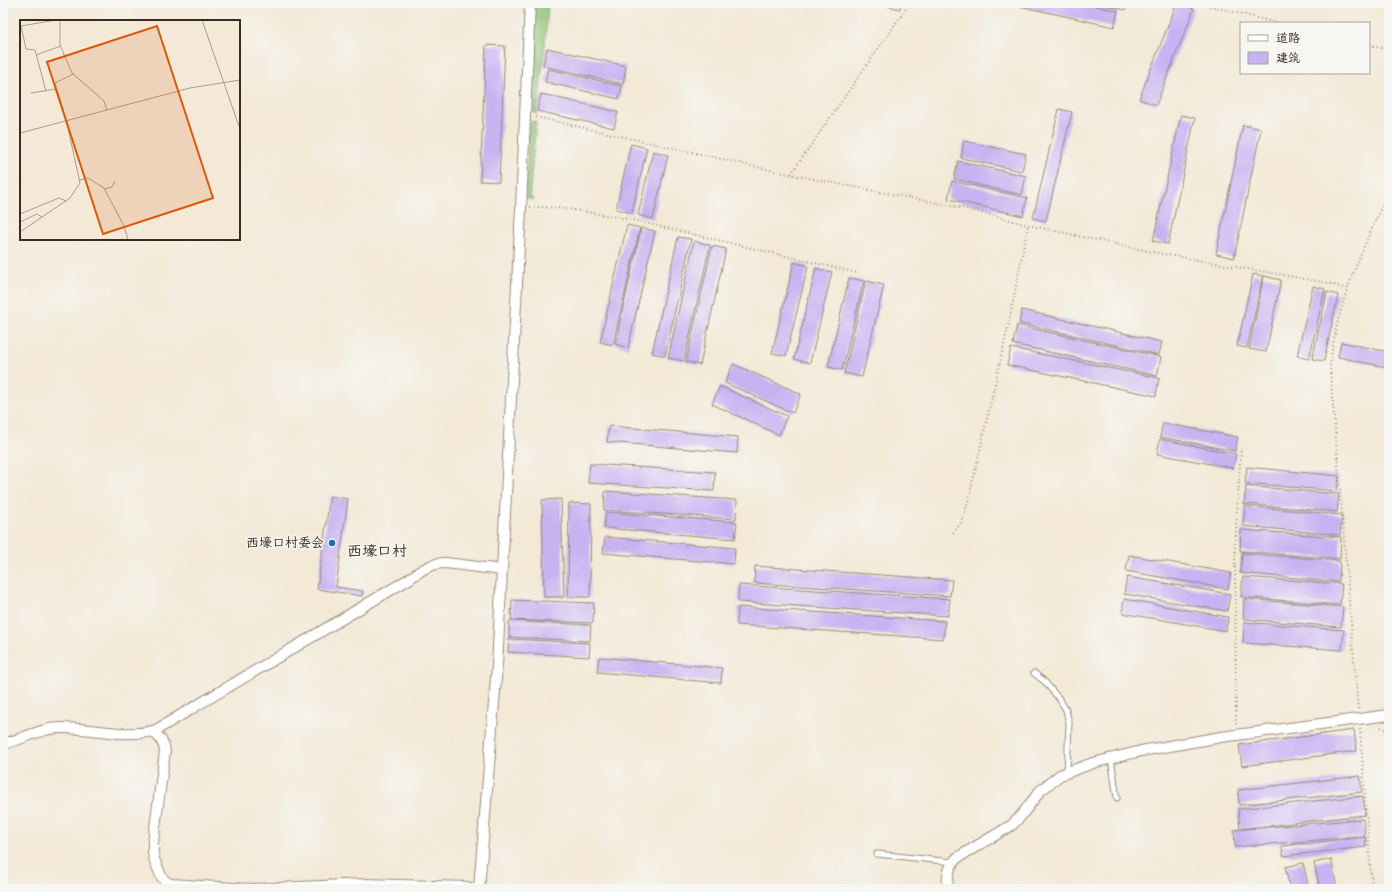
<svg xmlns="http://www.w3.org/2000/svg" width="1392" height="892" font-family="'Architects Daughter','LXGW WenKai TC',sans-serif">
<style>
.green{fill:#8fc274;stroke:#657649}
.building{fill:#c7b2f2}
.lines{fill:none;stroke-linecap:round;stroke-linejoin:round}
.lane-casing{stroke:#978a7a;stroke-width:7}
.street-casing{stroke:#978a7a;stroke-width:12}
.path{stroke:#978a7a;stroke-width:2;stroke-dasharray:1 3;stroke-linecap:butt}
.lane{stroke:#fff;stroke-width:5}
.street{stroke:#fff;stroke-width:10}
.poi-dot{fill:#1f6fb2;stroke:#f6f6f2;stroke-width:1.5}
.labels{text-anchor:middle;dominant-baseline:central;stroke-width:3;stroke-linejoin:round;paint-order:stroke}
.poi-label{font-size:13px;fill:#3b2a1e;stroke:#f6f6f2;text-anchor:end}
.quarter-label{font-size:15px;fill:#3b2a1e;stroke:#f6f6f2}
.inset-road{fill:none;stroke:#a99d8c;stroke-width:1}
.view{fill:#df570d;fill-opacity:0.15;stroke:#df570d;stroke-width:2}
.inset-edge{fill:none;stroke:#3b2a1e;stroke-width:2}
</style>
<rect width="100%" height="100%" fill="#f6f6f2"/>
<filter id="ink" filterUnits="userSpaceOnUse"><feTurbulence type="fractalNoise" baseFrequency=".025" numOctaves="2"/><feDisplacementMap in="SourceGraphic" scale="8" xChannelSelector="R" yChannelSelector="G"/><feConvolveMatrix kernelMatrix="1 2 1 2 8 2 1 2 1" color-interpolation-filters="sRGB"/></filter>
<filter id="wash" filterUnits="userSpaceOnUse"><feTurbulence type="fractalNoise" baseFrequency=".012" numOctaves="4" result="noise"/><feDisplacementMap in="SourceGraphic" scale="16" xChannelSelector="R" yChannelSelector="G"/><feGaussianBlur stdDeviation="0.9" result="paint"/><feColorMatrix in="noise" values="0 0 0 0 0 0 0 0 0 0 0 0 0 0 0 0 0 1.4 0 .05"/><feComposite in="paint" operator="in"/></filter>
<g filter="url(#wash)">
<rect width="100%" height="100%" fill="#f3e9d6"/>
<!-- green -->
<g class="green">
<polygon points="535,3 548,3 545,45 537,114 532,111 529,108"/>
<polygon points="532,121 536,122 530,188 530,196 534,200 525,198 529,124"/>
</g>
<g id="blocks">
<!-- building -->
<g class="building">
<polygon points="874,3 901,3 900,9"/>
<polygon points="1006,3 1083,3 1118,11 1114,27"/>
<polygon points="1096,3 1129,3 1125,10"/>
<polygon points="1177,3 1194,9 1156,105 1139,99"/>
<polygon points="486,45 505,46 499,182 480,181"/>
<polygon points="547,48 626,66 623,84 543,66"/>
<polygon points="548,69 622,86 619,99 545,82"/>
<polygon points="541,94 618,112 614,128 537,111"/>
<polygon points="1059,109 1072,112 1046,221 1033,218"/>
<polygon points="1181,115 1195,118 1168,244 1153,241"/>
<polygon points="1243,125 1261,129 1234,258 1216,254"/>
<polygon points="964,141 1026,154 1022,171 961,158"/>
<polygon points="631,144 647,148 632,213 616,209"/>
<polygon points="653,151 668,155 653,219 638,215"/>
<polygon points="958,161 1026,176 1022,195 954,179"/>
<polygon points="952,181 1027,198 1023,216 948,199"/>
<polygon points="627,225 640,228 613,345 600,342"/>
<polygon points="641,228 655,231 628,348 615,344"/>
<polygon points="678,237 691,239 665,356 652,353"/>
<polygon points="694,241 710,245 684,361 668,358"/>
<polygon points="712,246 726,249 700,365 686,362"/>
<polygon points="794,262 808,266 786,356 772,353"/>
<polygon points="816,268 832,272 810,363 794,359"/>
<polygon points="1253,274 1263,276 1247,348 1237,346"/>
<polygon points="1264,276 1281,280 1266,352 1249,349"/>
<polygon points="849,278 864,281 842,370 828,367"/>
<polygon points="866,281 884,285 862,377 844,373"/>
<polygon points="1313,286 1325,289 1309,359 1297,356"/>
<polygon points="1327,292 1338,295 1324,361 1312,359"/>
<polygon points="1022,310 1162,342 1159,355 1019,323"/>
<polygon points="1017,325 1161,357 1157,376 1013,344"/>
<polygon points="1341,342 1389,352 1389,368 1338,357"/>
<polygon points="1011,348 1159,378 1156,396 1007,365"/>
<polygon points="733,364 801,394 793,413 725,383"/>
<polygon points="720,386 787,416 779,435 712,404"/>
<polygon points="1163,423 1238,437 1235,451 1160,437"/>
<polygon points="609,426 738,437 737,453 607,442"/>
<polygon points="1160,439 1236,454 1233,468 1157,454"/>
<polygon points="590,464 715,472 714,491 588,483"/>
<polygon points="1247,467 1339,476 1337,491 1245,483"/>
<polygon points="1246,486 1339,494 1337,512 1244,504"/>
<polygon points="605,491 737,500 736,519 604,510"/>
<polygon points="330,496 348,499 336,587 363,591 362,596 317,589"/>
<polygon points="561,499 564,597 544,597 542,500"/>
<polygon points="569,503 591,504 590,597 568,597"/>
<polygon points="1245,506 1342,515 1340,535 1243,526"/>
<polygon points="606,512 737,522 735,539 604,528"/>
<polygon points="1241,530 1341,537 1340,559 1240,551"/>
<polygon points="605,537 735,548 734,564 603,553"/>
<polygon points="1242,553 1340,561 1339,582 1240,573"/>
<polygon points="1129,555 1231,573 1228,589 1126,571"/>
<polygon points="755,566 952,580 950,596 754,583"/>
<polygon points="1127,577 1230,594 1227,611 1124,594"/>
<polygon points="1243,577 1342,584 1340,605 1241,597"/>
<polygon points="739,585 950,599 948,616 738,602"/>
<polygon points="1124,599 1228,617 1226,631 1122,613"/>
<polygon points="1244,599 1343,607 1341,627 1243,619"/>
<polygon points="512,600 594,603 593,623 511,620"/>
<polygon points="738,607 945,621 943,639 737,625"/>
<polygon points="509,621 591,625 590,641 509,637"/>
<polygon points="1244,622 1344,630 1342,650 1243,643"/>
<polygon points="509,639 590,643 589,657 508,652"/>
<polygon points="599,657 722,668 721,683 597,672"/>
<polygon points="1354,730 1357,751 1242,766 1239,745"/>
<polygon points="1360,776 1362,792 1239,805 1238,790"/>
<polygon points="1363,796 1365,815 1240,829 1238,809"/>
<polygon points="1363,819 1365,836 1235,847 1234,830"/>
<polygon points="1365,837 1366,847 1283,856 1282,846"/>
<polygon points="1331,859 1337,889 1320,889 1314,863"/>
<polygon points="1303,863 1309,889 1290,889 1285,867"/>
</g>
</g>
</g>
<g filter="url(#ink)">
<use href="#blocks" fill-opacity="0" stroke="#978a7a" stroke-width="1"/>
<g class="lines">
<!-- lane casing -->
<g class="lane-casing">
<g id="lane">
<polyline points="1034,673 1044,681 1060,700 1066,710 1069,723 1067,773"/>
<polyline points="1111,758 1117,798"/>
<polyline points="877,854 953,862"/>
</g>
</g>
<!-- street casing -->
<g class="street-casing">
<g id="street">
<path d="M152,731c7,5 12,11 13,20l-12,92v9l1,7 7,17 5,6 5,2 61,4 21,1 113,-5 101,3 7,2"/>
<path d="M3,744c19,-4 37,-16 57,-16 32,-1 64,11 96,2l253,-151c12,-9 22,-16 37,-16l56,7"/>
<polyline points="479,889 497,666 521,208 530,3"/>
<path d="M947,889c1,-14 0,-20 10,-31l55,-33 8,-8 20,-26 20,-16 33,-12 48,-12 80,-14 168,-22"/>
</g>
</g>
<!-- path -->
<g class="path">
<polyline points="1198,3 1277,23"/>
<polyline points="1369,45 1389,50"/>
<polyline points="536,117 788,174 973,210 1028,225 1152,252 1328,283 1347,289"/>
<polyline points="791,174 910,3"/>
<polyline points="530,207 543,207 569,209 628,219 858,273"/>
<polyline points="953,533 961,523 968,502 1008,327 1028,225"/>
<path d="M1358,709l-28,-341c5,-63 34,-121 59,-178"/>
<polyline points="1236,724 1235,545 1241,448"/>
<polyline points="1381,727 1389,732"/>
<polyline points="1360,729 1372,889"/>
</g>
<!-- lane -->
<use href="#lane" class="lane"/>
<!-- street -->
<use href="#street" class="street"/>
</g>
</g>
<!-- markers -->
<circle class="poi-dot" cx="332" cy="543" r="4"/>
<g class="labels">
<!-- poi labels -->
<g class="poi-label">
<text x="324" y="543">西壕口村委会</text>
</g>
<!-- quarter labels -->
<g class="quarter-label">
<text x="377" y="551">西壕口村</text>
</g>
</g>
<!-- overview -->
<g transform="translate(20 20)">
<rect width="220" height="220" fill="#f3e9d6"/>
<path class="inset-road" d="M40,0v25l12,28 32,28 3,10M182,0l38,109M16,35l25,-9M26,71l-11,-41 -9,-1 -5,-23 35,-6M11,73l25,-4M0,113l170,-45 50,-8M60,160l8,-2 16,10 20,38 4,14M84,169l8,-2 3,-6M0,194l39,-16 7,3M0,202l17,-8 5,3M0,212l50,-34 10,-15 -14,-64 -11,-36 18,-9"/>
<path class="view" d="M137,6l56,172 -110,36 -56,-172z"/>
<rect width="220" height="220" class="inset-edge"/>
</g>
<!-- margin -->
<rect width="1392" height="892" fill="none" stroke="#f6f6f2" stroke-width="16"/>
<!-- legend -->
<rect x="1240" y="22" width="130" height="52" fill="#f6f6f2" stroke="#aba49d"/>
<rect x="1248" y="35" width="20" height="6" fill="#ffffff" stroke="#aba49d"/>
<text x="1276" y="42" font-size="12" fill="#3b2a1e">道路</text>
<rect x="1248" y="52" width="20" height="12" fill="#c7b2f2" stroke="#aba49d"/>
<text x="1276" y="62" font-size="12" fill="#3b2a1e">建筑</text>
</svg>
